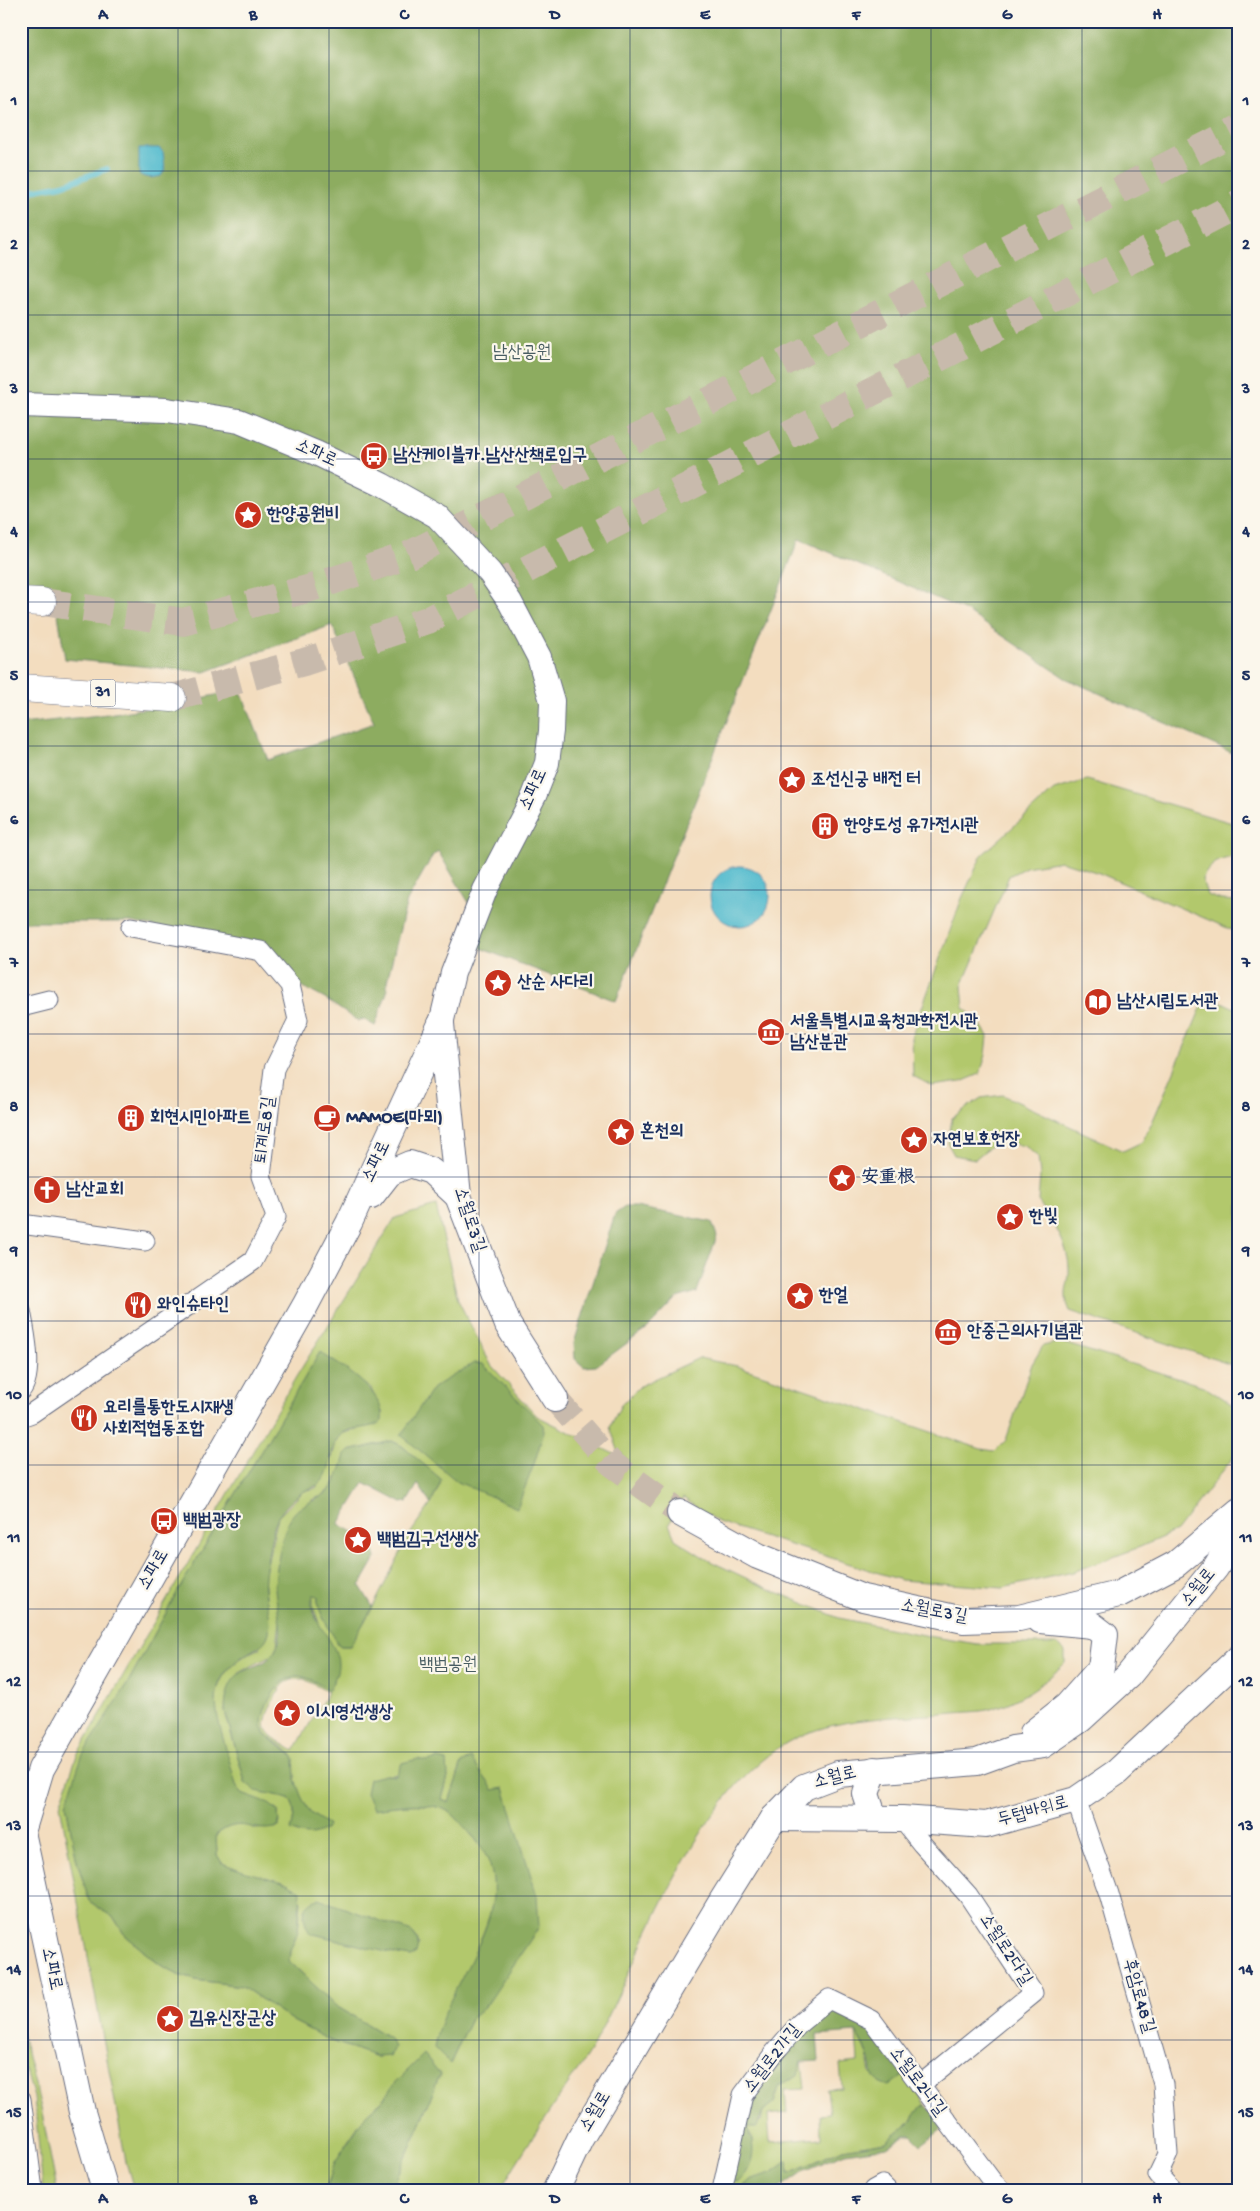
<svg xmlns="http://www.w3.org/2000/svg" width="1260" height="2211" font-family="'Gochi Hand','LXGW WenKai TC','Poor Story',sans-serif">
<style>
.green{fill:#b2c86c;stroke:#667c65;fill-rule:evenodd}
.forest{fill:#8dac60;stroke:#546e5f}
.water{fill:#50bacd;stroke:#367496}
.lines{fill:none;stroke-linecap:round;stroke-linejoin:round}
.stream{stroke:#50bacd;stroke-width:6}
.secondary-tunnel{stroke:#c8baac;stroke-width:26;stroke-dasharray:26 13;stroke-linecap:butt}
.primary-tunnel{stroke:#c8baac;stroke-width:28;stroke-dasharray:28 14;stroke-linecap:butt}
.minor-casing{stroke:#676c80;stroke-width:21}
.tertiary-casing{stroke:#676c80;stroke-width:26}
.secondary-casing{stroke:#676c80;stroke-width:28}
.primary-casing{stroke:#676c80;stroke-width:29}
.minor{stroke:#fff;stroke-width:19}
.tertiary{stroke:#fff;stroke-width:24}
.secondary{stroke:#fff;stroke-width:26}
.primary{stroke:#fff;stroke-width:28}
.grid{fill:none;stroke:#1b2f5e;stroke-width:1;stroke-opacity:0.55}
.labels{text-anchor:middle;dominant-baseline:central;stroke-width:4.5;stroke-linejoin:round;paint-order:stroke}
.shield{fill:#fbf7ec;stroke:#5e6b89;stroke-width:1}
.shield-label{font-size:16px;font-weight:bold;fill:#1b2f5e}
.park-label{font-size:18px;fill:#485d62;stroke:#fbf7ec}
.street-label{font-size:18px;fill:#1b2f5e;stroke:#fbf7ec}
.poi-label{font-size:18px;font-weight:bold;fill:#1b2f5e;stroke:#fbf7ec;text-anchor:start}
.neatline{fill:none;stroke:#1b2f5e;stroke-width:2}
.grid-label{font-size:16px;text-anchor:middle;font-weight:bold;fill:#1b2f5e}
</style>
<rect width="100%" height="100%" fill="#fbf7ec"/>
<filter id="ink" filterUnits="userSpaceOnUse"><feTurbulence type="fractalNoise" baseFrequency=".02" numOctaves="2"/><feDisplacementMap in="SourceGraphic" scale="10" xChannelSelector="R" yChannelSelector="G"/><feConvolveMatrix kernelMatrix="1 2 1 2 8 2 1 2 1" color-interpolation-filters="sRGB"/></filter>
<filter id="wash" filterUnits="userSpaceOnUse"><feTurbulence type="fractalNoise" baseFrequency=".0096" numOctaves="4" result="noise"/><feDisplacementMap in="SourceGraphic" scale="20" xChannelSelector="R" yChannelSelector="G"/><feGaussianBlur stdDeviation="1.12" result="paint"/><feColorMatrix in="noise" values="0 0 0 0 0 0 0 0 0 0 0 0 0 0 0 0 0 1.4 0 .05"/><feComposite in="paint" operator="in"/></filter>
<g filter="url(#wash)">
<rect width="100%" height="100%" fill="#f3ddbf"/>
<!-- green -->
<g class="green">
<path d="M1087,780l152,45v31c-19,3 -28,6 -37,23l5,16 14,5 18,1v32l-140,-60 -38,-12 -35,6 -17,9 -47,110 2,22 15,14 9,14 -2,19 -6,19 -19,8 -29,4 -19,-10 -1,-41 50,-137 20,-43 72,-65z"/>
<path d="M1213,998l26,12v360l-10,-6 -159,-53c-9,-20 0,-24 -1,-43 -1,-25 -17,-47 -31,-67l2,-25 -2,-19 -13,-11 -28,-5 -22,18 -21,-4 -6,-11 4,-26 29,-20 22,-3 120,56 19,-9 9,-17 53,-124z"/>
<path d="M436,1206l22,94 33,65 46,51 91,45 -10,-11 -8,-23 11,-22 19,-19 59,-28 38,8 244,83 14,2 11,-11 26,-76 11,-18 17,-4 143,44 36,23v41l-63,81 -36,16 -67,25 -70,16 -102,-8 -183,-58 -35,-24 -14,26 6,15 33,21 59,28 72,30 94,19 44,7h80l8,7v12c-21,21 -48,40 -78,47 -10,2 -22,2 -33,3 -52,5 -107,2 -156,24 -99,45 -155,217 -205,309 -8,15 -20,30 -30,45 -22,33 -43,65 -63,99h-107l4,-13 25,-57 18,-46 -47,11 -10,15 -16,13 -19,28 -21,43 -1,6h-192l-8,-28 -66,-357 17,-50 219,-378 99,-159zM320,1352l51,37 12,25 -24,15 -15,4 -7,6 -5,19 -16,30 -12,3 -26,26 -14,60 2,18 -6,53c-70,31 -40,81 -24,137l5,9 37,16 1,17 -23,2 -12,-5 -16,2 -12,9 1,20 5,8 79,38 -3,30 -8,20 -1,10 47,45 52,31 2,18 -13,2 -48,-17 -36,-19 -51,-35 -46,-6 -18,-5 -23,-14 -31,-27 -10,-16 -25,-17 -13,-44 -10,-53 59,-116 53,-97zM392,1441l10,5 38,33v5l-9,20 -21,30 -37,73 -23,39h-9l-3,-2c-7,-14 -22,-33 -20,-48l-5,-1v12l5,13 11,70c-10,-5 -21,-14 -33,-14 -19,1 -42,42 -31,59 8,6 20,11 26,19 5,5 3,16 4,23 2,16 12,39 29,45l-27,11 -5,-3c1,-13 5,-20 -3,-32l-27,-6 -17,-10 -20,-70 1,-11 14,-29 33,-17 4,-9 3,-24 -5,-36 12,-60 26,-27 9,-3 11,-10 16,-35zM297,1679h7l24,13 -34,59c-8,-6 -24,-13 -28,-22 -4,-10 10,-36 17,-44 4,-4 8,-5 14,-6zM471,1758c7,13 16,20 22,33l11,-3 6,20 -22,195 -17,16 -21,45 -15,-23c4,-9 7,-19 11,-29 14,-32 50,-92 48,-126 0,-21 -11,-39 -25,-54 -6,-6 -13,-17 -21,-21 -22,-11 -52,-5 -75,-2l12,-34c19,2 35,-12 53,-16l10,18 -6,22 7,3 13,-39zM412,1932l5,6 2,7 -8,12 -101,-24z"/>
<polygon points="21,2029 41,2108 57,2190 43,2190 34,2097 21,2057"/>
<polygon points="856,2032 868,2055 871,2074 906,2073 926,2105 914,2114 911,2122 886,2142 843,2149 789,2173 788,2162 773,2172 744,2185 741,2190 729,2190 730,2180 738,2182 746,2173 752,2157 752,2137 746,2127 761,2122 763,2112 774,2103 779,2087 793,2077 802,2062 805,2089 785,2090 787,2113 768,2115 770,2142 821,2138 820,2115 830,2114 827,2089 842,2088 840,2064 858,2062"/>
</g>
<!-- forest -->
<g class="forest">
<path d="M21,21h1218v735l-174,-78 -99,-67 -167,-72 -183,462 -136,-53 -5,-35 -37,-62 -5,4 -26,46 -20,80v11l-12,34 -12,-7 -5,2 -33,-22 -24,-13 -32,-39 -139,-25h-109v-198c74,-8 147,-16 219,-35l28,71 106,-37 -42,-98 -127,47 -140,-13 -10,-64 -34,-4z"/>
<polygon points="625,1207 636,1207 712,1222 717,1236 697,1292 677,1298 649,1327 596,1366 584,1367 575,1359 574,1343 615,1214"/>
<path d="M320,1352c21,15 66,38 62,69 -11,9 -27,5 -39,12 -12,8 -11,30 -17,42 -7,13 -13,11 -23,17 -9,6 -19,16 -25,25 -5,8 -12,48 -13,59 -3,19 8,37 4,56 -3,15 -17,17 -27,25 -32,23 -29,46 -19,81 4,15 9,31 13,47l6,9 27,10 9,7 1,16c-28,8 -37,-13 -63,8l1,20 5,8 21,8 44,12 14,8 -3,40 -8,20 -1,10 47,45 52,31 6,10 -4,9 -13,1 -48,-17 -36,-19 -51,-35 -46,-6 -18,-5 -23,-14 -31,-27 -10,-16 -25,-17 -13,-44 -10,-53 16,-48 43,-68 53,-97z"/>
<polygon points="474,1363 483,1364 543,1425 544,1431 534,1464 517,1508 458,1482 401,1435 433,1388"/>
<path d="M392,1441l10,5 39,33 -1,5 -9,20 -13,-20 -11,18 -5,1 -38,-20 -25,41c15,9 33,15 37,34l-16,28 13,21 -23,39h-9l-3,-2c-7,-14 -22,-33 -20,-48l-5,-1c-7,25 25,45 25,69 0,10 -5,18 -9,26 -10,-5 -21,-14 -32,-14 -20,1 -43,42 -32,59l26,19 3,5 1,20 6,17 9,17 17,11 1,3c-10,10 -24,10 -37,3 3,-13 6,-20 -2,-32l-33,-7 -11,-9 -20,-71c2,-55 36,-33 51,-62 10,-20 -1,-43 -1,-64 1,-16 6,-45 12,-60 11,-26 32,-21 45,-38 7,-9 10,-22 13,-32l4,-4z"/>
<path d="M471,1758c6,12 16,20 22,32l11,-2 33,108 2,31 -51,76 -17,16 -21,45 -16,-16c11,-71 102,-147 35,-216 -6,-6 -14,-17 -21,-21 -23,-11 -52,-5 -75,-2l-7,-16 3,-14 16,-4 11,1 6,-13 16,-4 8,2 12,-2 9,2 1,16 -6,22 7,3 13,-39z"/>
<path d="M319,1899l93,33c7,8 7,12 4,21l-5,4 -13,-2 -88,-22c-9,-14 -9,-30 9,-34z"/>
<path d="M829,2009l37,11 40,53 -17,13c-22,-7 -14,-11 -20,-29 -3,-9 -9,-17 -13,-25l-39,3 2,26 -17,1 -4,12 -19,13 -5,16 -11,9 -6,15h-11c11,18 9,41 -8,55l-8,-2 19,-86 57,-69z"/>
<polygon points="424,2054 440,2074 422,2120 397,2177 393,2190 326,2190 335,2162 367,2113 383,2100 393,2085"/>
<polygon points="926,2105 945,2127 921,2145 911,2135 906,2135 887,2147 845,2153 805,2170 777,2190 741,2190 750,2180 773,2172 788,2161 789,2173 843,2149 886,2142 911,2122 914,2114"/>
</g>
<!-- water -->
<g class="water">
<path d="M139,148h20l4,4 2,17 -4,7c-8,2 -15,3 -22,-2z"/>
<circle cx="740" cy="896" r="30"/>
</g>
<g class="lines">
<!-- stream -->
<polyline class="stream" points="21,193 62,185 107,169"/>
</g>
</g>
<g filter="url(#ink)">
<g class="lines">
<!-- secondary-tunnel -->
<polyline class="secondary-tunnel" points="555,1399 612,1464 680,1513"/>
<!-- primary-tunnel -->
<g class="primary-tunnel">
<polyline points="42,602 183,622 311,588 409,555 1239,129"/>
<polyline points="172,698 304,662 428,620 1239,204"/>
</g>
<!-- minor casing -->
<g class="minor-casing">
<g id="minor">
<polyline points="21,1007 49,1000"/>
<polyline points="21,1224 145,1241"/>
<path d="M21,1311c4,20 13,63 0,79"/>
<polyline points="21,1417 32,1413 253,1261 276,1217 261,1176 274,1069 298,1020 290,985 261,951 131,927"/>
<polyline points="1076,1800 1109,1894 1163,2084 1168,2154 1158,2175 1172,2190"/>
<polyline points="902,1819 922,1844 968,1895 1033,1993 920,2085"/>
<polyline points="21,2099 33,2190"/>
<polyline points="722,2190 743,2095 775,2052 800,2023 829,1999 872,2020 992,2181 1001,2190"/>
<polyline points="873,2190 882,2185 887,2190"/>
</g>
</g>
<!-- tertiary casing -->
<g class="tertiary-casing">
<polyline id="tertiary" points="21,405 167,410 239,421 316,453 382,485 437,516 490,573 510,602 539,657 552,701 551,731 547,763 534,796 485,890 453,973 441,1024"/>
</g>
<!-- secondary casing -->
<g class="secondary-casing">
<g id="secondary">
<polyline points="441,1024 458,1196 508,1325 555,1399"/>
<polyline points="371,1196 389,1173 410,1164 431,1171 458,1196"/>
<polyline points="680,1513 758,1556 863,1598 964,1620 1019,1618 1119,1594 1176,1564 1239,1511"/>
<polyline points="1033,1733 1067,1706 1101,1668 1105,1635 1092,1625 1040,1620"/>
<polyline points="874,1770 866,1794 874,1818"/>
<polyline points="774,1818 902,1819 986,1825 1076,1800 1117,1772 1239,1658"/>
<polyline points="105,2190 82,2112 22,1832 41,1769 305,1306 349,1223 441,1024"/>
<polyline points="556,2190 580,2139 722,1901 774,1818 804,1787 838,1774 977,1762 1013,1749 1043,1745 1081,1719 1128,1676 1216,1567 1239,1528"/>
</g>
</g>
<!-- primary casing -->
<g class="primary-casing">
<g id="primary">
<polyline points="21,601 42,602"/>
<polyline points="21,688 172,698"/>
</g>
</g>
<!-- minor -->
<use href="#minor" class="minor"/>
<!-- tertiary -->
<use href="#tertiary" class="tertiary"/>
<!-- secondary -->
<use href="#secondary" class="secondary"/>
<!-- primary -->
<use href="#primary" class="primary"/>
</g>
</g>
<!-- grid -->
<path class="grid" d="M178,21v2169M329,21v2169M479,21v2169M630,21v2169M781,21v2169M931,21v2169M1082,21v2169M21,171h1218M21,315h1218M21,459h1218M21,602h1218M21,746h1218M21,890h1218M21,1034h1218M21,1177h1218M21,1321h1218M21,1465h1218M21,1609h1218M21,1752h1218M21,1896h1218M21,2040h1218"/>
<!-- icons -->
<defs>
<g id="bus-disc" transform="scale(1.4375)"><circle r="9.5" fill="#c8321e" stroke="#fbf7ec"/><path d="M-5-6H5V4H4V6H2V4H-2V6H-4V4H-5ZM-3.5-4V0h7V-4ZM-3.5 1.2v1.5H-2V1.2ZM2 1.2v1.5H3.5V1.2Z" fill="#fff"/></g>
<g id="sight-disc" transform="scale(1.4375)"><circle r="9.5" fill="#c8321e" stroke="#fbf7ec"/><path d="M0-6L1.8-2.2L6-1.7L2.9 1.2L3.7 5.4L0 3.3L-3.7 5.4L-2.9 1.2L-6-1.7L-1.8-2.2Z" fill="#fff"/></g>
<g id="building-disc" transform="scale(1.4375)"><circle r="9.5" fill="#c8321e" stroke="#fbf7ec"/><path d="M-4-6H4V6H1V3H-1V6H-4ZM-2.5-4.3h1.7v1.8h-1.7ZM.8-4.3h1.7v1.8H.8ZM-2.5-1h1.7V.8h-1.7ZM.8-1h1.7V.8H.8Z" fill="#fff"/></g>
<g id="library-disc" transform="scale(1.4375)"><circle r="9.5" fill="#c8321e" stroke="#fbf7ec"/><path d="M-6-4Q-3-5.5-.7-3.5V5Q-3 3-6 4ZM6-4Q3-5.5 .7-3.5V5Q3 3 6 4Z" fill="#fff"/></g>
<g id="museum-disc" transform="scale(1.4375)"><circle r="9.5" fill="#c8321e" stroke="#fbf7ec"/><path d="M0-6L6-3V-2H-6V-3ZM-5-1h2V3h-2ZM-1-1h2V3h-2ZM3-1h2V3H3ZM-6 4H6V6H-6Z" fill="#fff"/></g>
<g id="cafe-disc" transform="scale(1.4375)"><circle r="9.5" fill="#c8321e" stroke="#fbf7ec"/><path d="M-5.5-4.5H6V0H3Q3 3.5 0 3.5H-2.5Q-5.5 3.5-5.5 0ZM3-3.2v2h1.7v-2ZM-6 4.5H4V6H-6Z" fill="#fff"/></g>
<g id="church-disc" transform="scale(1.4375)"><circle r="9.5" fill="#c8321e" stroke="#fbf7ec"/><path d="M-1.2-6h2.4v3.5h3.3v2.4h-3.3V6h-2.4V-.1h-3.3v-2.4h3.3Z" fill="#fff"/></g>
<g id="restaurant-disc" transform="scale(1.4375)"><circle r="9.5" fill="#c8321e" stroke="#fbf7ec"/><path d="M-5-6h1v4h1v-4h1v4h1v-4h1v5L-1.5 .5V6h-2V.5L-5-1ZM5-6V6H3V1.5H1.5Q1.5-4 5-6Z" fill="#fff"/></g>
</defs>
<g fill-rule="evenodd">
<use href="#bus-disc" x="374" y="456"/>
<use href="#sight-disc" x="248" y="515"/>
<use href="#sight-disc" x="792" y="780"/>
<use href="#building-disc" x="825" y="826"/>
<use href="#sight-disc" x="498" y="983"/>
<use href="#library-disc" x="1098" y="1002"/>
<use href="#museum-disc" x="771" y="1032"/>
<use href="#building-disc" x="131" y="1118"/>
<use href="#cafe-disc" x="327" y="1118"/>
<use href="#sight-disc" x="621" y="1132"/>
<use href="#sight-disc" x="914" y="1140"/>
<use href="#sight-disc" x="842" y="1178"/>
<use href="#church-disc" x="47" y="1190"/>
<use href="#sight-disc" x="1010" y="1217"/>
<use href="#sight-disc" x="800" y="1296"/>
<use href="#restaurant-disc" x="138" y="1305"/>
<use href="#museum-disc" x="948" y="1332"/>
<use href="#restaurant-disc" x="84" y="1418"/>
<use href="#bus-disc" x="164" y="1521"/>
<use href="#sight-disc" x="358" y="1540"/>
<use href="#sight-disc" x="287" y="1713"/>
<use href="#sight-disc" x="170" y="2019"/>
</g>
<g class="labels">
<!-- shield labels -->
<rect class="shield" x="90.5" y="679.5" width="25" height="27" rx="4"/>
<g class="shield-label">
<text x="103" y="693">31</text>
</g>
<!-- park labels -->
<g class="park-label">
<text x="522" y="353">남산공원</text>
<text x="448" y="1665">백범공원</text>
</g>
<!-- street labels -->
<g class="street-label">
<text transform="translate(316 454) rotate(24)">소파로</text>
<text transform="translate(534 790) rotate(-66)">소파로</text>
<text transform="translate(266 1130) rotate(-83)">퇴계로8길</text>
<text transform="translate(377 1162) rotate(-65)">소파로</text>
<text transform="translate(469 1220) rotate(72)">소월로3길</text>
<text transform="translate(154 1570) rotate(-60)">소파로</text>
<text transform="translate(1199 1588) rotate(-51)">소월로</text>
<text transform="translate(934 1612) rotate(10)">소월로3길</text>
<text transform="translate(835 1778) rotate(-14)">소월로</text>
<text transform="translate(1033 1812) rotate(-15)">두텁바위로</text>
<text transform="translate(1005 1950) rotate(57)">소월로2다길</text>
<text transform="translate(51 1969) rotate(78)">소파로</text>
<text transform="translate(1138 1996) rotate(74)">후암로48길</text>
<text transform="translate(773 2059) rotate(-52)">소월로2가길</text>
<text transform="translate(917 2082) rotate(53)">소월로2나길</text>
<text transform="translate(596 2112) rotate(-59)">소월로</text>
</g>
<!-- poi labels -->
<g class="poi-label">
<text x="393" y="456">남산케이블카.남산산책로입구</text>
<text x="267" y="515">한양공원비</text>
<text x="811" y="780">조선신궁 배전 터</text>
<text x="844" y="826">한양도성 유가전시관</text>
<text x="517" y="983">산순 사다리</text>
<text x="1117" y="1002">남산시립도서관</text>
<text x="790" y="1022">서울특별시교육청과학전시관<tspan x="790" dy="21">남산분관</tspan></text>
<text x="150" y="1118">회현시민아파트</text>
<text x="346" y="1118">MAMOE(마뫼)</text>
<text x="640" y="1132">혼천의</text>
<text x="933" y="1140">자연보호헌장</text>
<text x="861" y="1178">安重根</text>
<text x="66" y="1190">남산교회</text>
<text x="1029" y="1217">한빛</text>
<text x="819" y="1296">한얼</text>
<text x="157" y="1305">와인슈타인</text>
<text x="967" y="1332">안중근의사기념관</text>
<text x="103" y="1408">요리를통한도시재생<tspan x="103" dy="21">사회적협동조합</tspan></text>
<text x="183" y="1521">백범광장</text>
<text x="377" y="1540">백범김구선생상</text>
<text x="306" y="1713">이시영선생상</text>
<text x="189" y="2019">김유신장군상</text>
</g>
</g>
<!-- margin -->
<rect width="1260" height="2211" fill="none" stroke="#fbf7ec" stroke-width="55"/>
<rect x="28" y="28" width="1204" height="2156" class="neatline"/>
<g class="grid-label">
<text x="103" y="19">A</text>
<text x="253" y="19">B</text>
<text x="404" y="19">C</text>
<text x="555" y="19">D</text>
<text x="705" y="19">E</text>
<text x="856" y="19">F</text>
<text x="1007" y="19">G</text>
<text x="1157" y="19">H</text>
<text x="14" y="105">1</text>
<text x="1246" y="105">1</text>
<text x="14" y="249">2</text>
<text x="1246" y="249">2</text>
<text x="14" y="393">3</text>
<text x="1246" y="393">3</text>
<text x="14" y="536">4</text>
<text x="1246" y="536">4</text>
<text x="14" y="680">5</text>
<text x="1246" y="680">5</text>
<text x="14" y="824">6</text>
<text x="1246" y="824">6</text>
<text x="14" y="967">7</text>
<text x="1246" y="967">7</text>
<text x="14" y="1111">8</text>
<text x="1246" y="1111">8</text>
<text x="14" y="1255">9</text>
<text x="1246" y="1255">9</text>
<text x="14" y="1399">10</text>
<text x="1246" y="1399">10</text>
<text x="14" y="1542">11</text>
<text x="1246" y="1542">11</text>
<text x="14" y="1686">12</text>
<text x="1246" y="1686">12</text>
<text x="14" y="1830">13</text>
<text x="1246" y="1830">13</text>
<text x="14" y="1974">14</text>
<text x="1246" y="1974">14</text>
<text x="14" y="2117">15</text>
<text x="1246" y="2117">15</text>
<text x="103" y="2203">A</text>
<text x="253" y="2203">B</text>
<text x="404" y="2203">C</text>
<text x="555" y="2203">D</text>
<text x="705" y="2203">E</text>
<text x="856" y="2203">F</text>
<text x="1007" y="2203">G</text>
<text x="1157" y="2203">H</text>
</g>
</svg>
